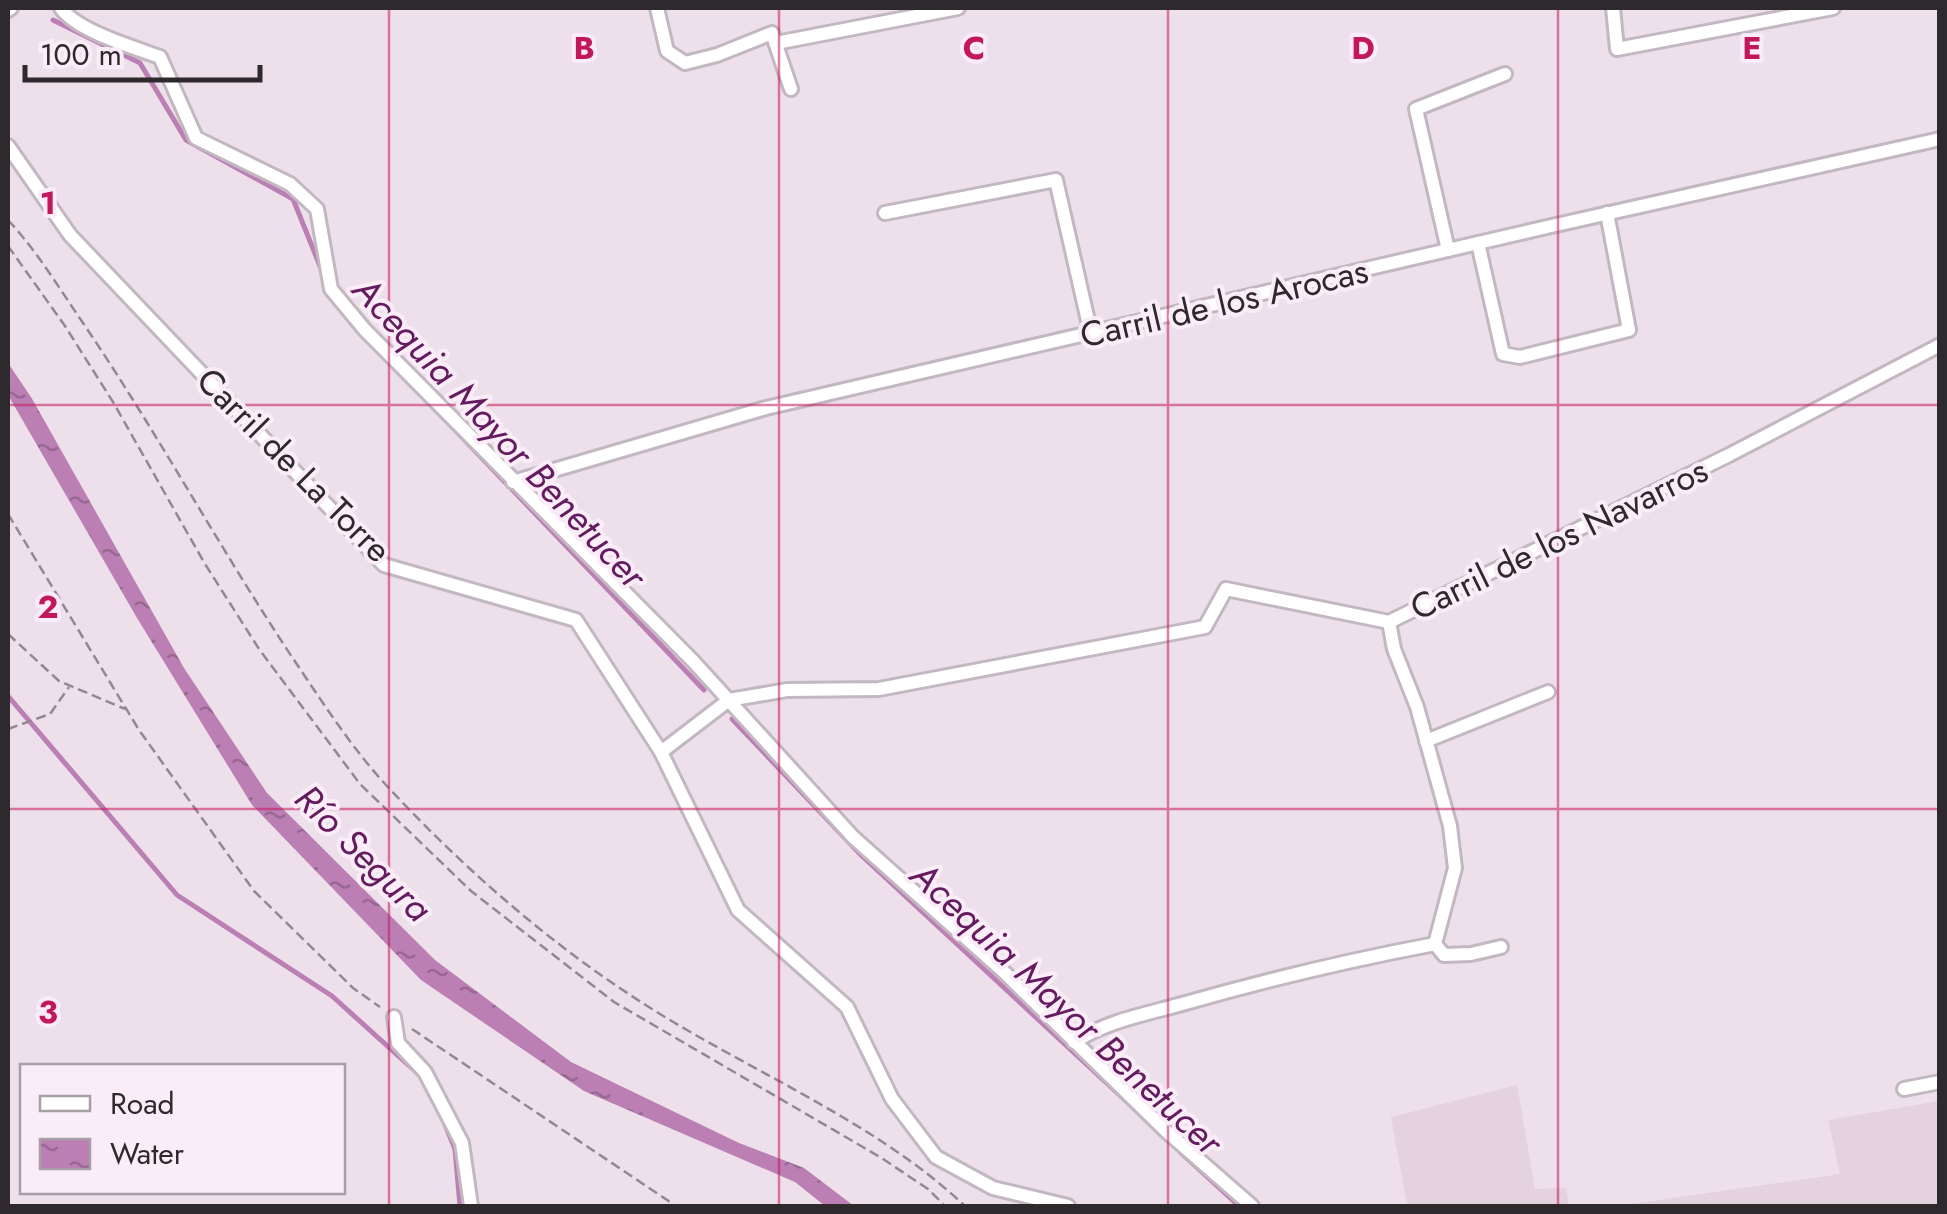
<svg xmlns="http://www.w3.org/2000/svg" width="1947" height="1214" font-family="Jost,sans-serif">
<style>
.built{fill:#e4d2e1}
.water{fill:url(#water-ripples)}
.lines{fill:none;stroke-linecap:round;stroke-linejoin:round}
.stream{stroke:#bb7fb4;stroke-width:5}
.street-casing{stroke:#c3b7c1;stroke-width:18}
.path{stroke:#918990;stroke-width:2.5;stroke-dasharray:10 5;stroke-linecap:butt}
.street{stroke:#fff;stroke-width:12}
.grid{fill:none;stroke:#c2185b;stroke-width:2.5;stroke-opacity:0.55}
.labels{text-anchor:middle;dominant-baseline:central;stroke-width:8;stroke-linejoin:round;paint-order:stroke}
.street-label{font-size:35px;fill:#2d292c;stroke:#faedf8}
.water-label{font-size:38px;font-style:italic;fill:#641b5f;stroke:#faedf8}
.grid-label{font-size:32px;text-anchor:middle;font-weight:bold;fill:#c2185b;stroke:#faedf8;stroke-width:8;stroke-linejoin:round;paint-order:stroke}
</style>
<defs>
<pattern id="water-ripples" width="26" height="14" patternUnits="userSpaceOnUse" patternTransform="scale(2.5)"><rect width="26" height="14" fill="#bb7fb4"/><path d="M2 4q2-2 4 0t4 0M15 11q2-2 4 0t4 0" fill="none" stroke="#986893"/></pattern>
</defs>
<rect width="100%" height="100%" fill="#ede0eb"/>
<!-- built -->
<g class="built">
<polygon points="1517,1085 1535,1189 1566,1188 1569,1206 1407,1206 1391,1117"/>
<polygon points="1939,1101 1939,1206 1617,1206 1840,1174 1828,1120"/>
</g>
<!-- water -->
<polygon class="water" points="8,363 31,397 184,668 267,793 435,960 571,1062 739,1143 804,1168 854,1206 825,1206 795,1182 584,1091 421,980 252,805 137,618 8,395"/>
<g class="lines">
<!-- stream -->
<g class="stream">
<polyline points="53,20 140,63 186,140 293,199 322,271"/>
<polyline points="334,299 348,318"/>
<polyline points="435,409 704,690"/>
<polyline points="8,696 177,895 332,996 425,1080"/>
<polyline points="732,719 861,855 1139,1113"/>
<polyline points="442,1117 455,1149 460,1206"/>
<polyline points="1180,1152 1239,1206"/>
</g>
<!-- street casing -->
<g class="street-casing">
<g id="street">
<path d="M61,8c16,23 72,39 99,49l36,81 94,46 27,25 14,80 34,41 328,331 160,176 150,134 163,160 86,75"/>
<polyline points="657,8 667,51 685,63 717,55 772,33 791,89"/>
<polyline points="1613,8 1617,49 1833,8"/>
<polyline points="8,10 11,8"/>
<polyline points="776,43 958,8"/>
<polyline points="8,146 70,235 384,565 576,620 661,752 738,910 847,1007 892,1099 936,1157 993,1188 1068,1206"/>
<polyline points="885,213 1056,180 1091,334"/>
<polyline points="1478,243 1503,354 1520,357 1629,330 1607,213"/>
<polyline points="1448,250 1416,109 1505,74"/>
<polyline points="513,482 766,408 1547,227 1940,139"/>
<polyline points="1389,622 1394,649 1417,707 1450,826 1455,868 1435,944 1444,955 1471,954 1501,947"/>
<polyline points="1426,741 1548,692"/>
<polyline points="661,752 729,700 787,690 879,689 1205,627 1226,589 1389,622 1729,455 1940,345"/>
<polyline points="394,1017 398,1043 425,1072 462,1143 471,1206"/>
<path d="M1074,1042c33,-21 72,-28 108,-38 84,-24 168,-44 253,-60"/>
<polyline points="1904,1089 1940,1082"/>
</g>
</g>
<!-- path -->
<g class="path">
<path d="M8,220c29,31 51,68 75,103 74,109 136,224 209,334 29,43 59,90 94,128 79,85 167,162 266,224 102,64 225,114 313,197"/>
<polyline points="8,246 65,326 113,402 205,564 259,649 360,784 471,891 614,1002 880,1157 928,1189 945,1206"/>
<polyline points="8,514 139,730 254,891 353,988 380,1007"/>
<polyline points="8,634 59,681 125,709"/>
<polyline points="8,729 50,714 69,687"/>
<polyline points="412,1029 676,1206"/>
</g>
<!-- street -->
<use href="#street" class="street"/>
</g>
<!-- grid -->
<path class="grid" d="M389,8v1198M779,8v1198M1168,8v1198M1558,8v1198M8,405h1932M8,809h1932"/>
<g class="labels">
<!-- street labels -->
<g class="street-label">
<text transform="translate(1224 303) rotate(-13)">Carril de los Arocas</text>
<text transform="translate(294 465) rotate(45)">Carril de La Torre</text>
<text transform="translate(1559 539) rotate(-26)">Carril de los Navarros</text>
</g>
<!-- water labels -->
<g class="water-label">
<text transform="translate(500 432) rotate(47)">Acequia Mayor Benetucer</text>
<text transform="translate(364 853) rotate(45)">Río Segura</text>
<text transform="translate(1067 1008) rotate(43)">Acequia Mayor Benetucer</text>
</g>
</g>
<g class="grid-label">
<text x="584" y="59">B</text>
<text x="974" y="59">C</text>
<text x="1363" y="59">D</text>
<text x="1752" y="59">E</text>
<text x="48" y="214">1</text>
<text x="48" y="618">2</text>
<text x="48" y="1023">3</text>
</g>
<!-- border -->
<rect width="1947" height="1214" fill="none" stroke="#2d292c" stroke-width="20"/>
<!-- legend -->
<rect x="20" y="1064" width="325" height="130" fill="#faedf8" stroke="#a89fa6" stroke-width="2.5"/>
<rect x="40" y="1096" width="50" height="15" fill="#ffffff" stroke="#a89fa6" stroke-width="2.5"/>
<text x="110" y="1114" font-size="30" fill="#2d292c">Road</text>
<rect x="40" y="1139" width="50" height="30" fill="url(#water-ripples)" stroke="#a89fa6" stroke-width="2.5"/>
<text x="110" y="1164" font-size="30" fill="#2d292c">Water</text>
<!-- scale -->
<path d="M25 65v15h235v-15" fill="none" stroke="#2d292c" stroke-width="5"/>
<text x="40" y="65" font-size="30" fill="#2d292c" stroke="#faedf8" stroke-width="8" paint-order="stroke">100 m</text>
</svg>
